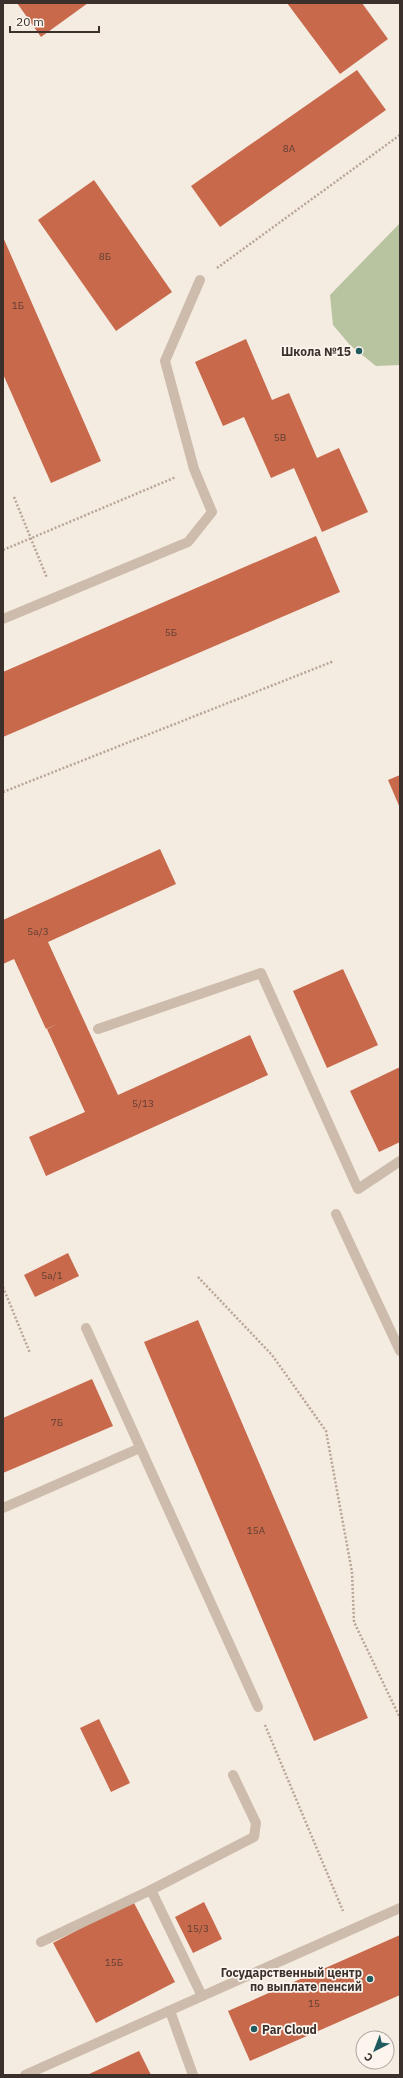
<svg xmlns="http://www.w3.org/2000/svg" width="403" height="2078" font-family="'IBM Plex Sans',sans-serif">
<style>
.green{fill:#b8c4a0}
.building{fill:#c8694b}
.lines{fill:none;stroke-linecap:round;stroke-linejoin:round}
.path{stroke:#b9a596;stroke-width:2.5;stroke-dasharray:2 2;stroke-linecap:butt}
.minor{stroke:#cdbbac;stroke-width:10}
.poi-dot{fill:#1f5a5e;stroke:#fbf5ee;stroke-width:1.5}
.labels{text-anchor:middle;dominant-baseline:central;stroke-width:3.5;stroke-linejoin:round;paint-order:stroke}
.number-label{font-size:10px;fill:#5e3e33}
.poi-label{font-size:12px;font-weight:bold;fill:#3b302b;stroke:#fbf5ee;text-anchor:end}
</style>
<rect width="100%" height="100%" fill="#f4ebe1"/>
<!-- green -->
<polygon class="green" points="400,223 400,365 376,366 350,345 333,325 330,295"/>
<!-- building -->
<g class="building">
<polygon points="17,3 88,3 41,37"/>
<polygon points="287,3 362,3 388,39 340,74"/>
<polygon points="357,70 386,110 220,227 191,186"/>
<polygon points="94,180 172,292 116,331 38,220"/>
<polygon points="3,237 101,461 51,483 3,374"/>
<polygon points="246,339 272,400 289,393 317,458 339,448 368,512 322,532 294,468 271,478 244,417 223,426 195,362"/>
<polygon points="316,536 340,592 3,737 3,672"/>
<polygon points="400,775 400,808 388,780"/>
<polygon points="160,849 176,884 48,942 118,1095 250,1035 268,1075 46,1176 29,1137 85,1112 47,1029 57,1024 46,1029 14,959 3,964 3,920"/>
<polygon points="343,969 378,1045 327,1068 293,991"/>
<polygon points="400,1067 400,1142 379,1152 350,1091"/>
<polygon points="68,1253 79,1276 35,1297 24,1275"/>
<polygon points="198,1320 368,1718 314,1741 144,1342"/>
<polygon points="92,1379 113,1426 3,1473 3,1418"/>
<polygon points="99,1719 130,1783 111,1792 80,1728"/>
<polygon points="133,1901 175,1982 96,2023 53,1943"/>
<polygon points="204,1902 222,1939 193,1953 175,1917"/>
<polygon points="400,1935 400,1995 250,2061 228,2011"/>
<polygon points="139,2051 151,2075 87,2075"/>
</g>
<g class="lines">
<!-- path -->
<g class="path">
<polyline points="217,268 400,135"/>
<polyline points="14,497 47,578"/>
<polyline points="3,550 176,477"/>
<polyline points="3,792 334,661"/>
<polyline points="198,1277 272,1355 326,1431 352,1572 354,1622 400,1718"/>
<polyline points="3,1287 30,1353"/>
<polyline points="265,1725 343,1911"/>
</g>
<!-- minor -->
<g class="minor">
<polyline points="3,619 188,542 212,512 194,469 165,361 200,280"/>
<polyline points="98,1029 261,973 358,1189 400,1161"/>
<polyline points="336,1214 400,1351"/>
<polyline points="86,1328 258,1707"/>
<polyline points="3,1508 140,1448"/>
<polyline points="151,1890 254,1837 256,1823 233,1775"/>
<polyline points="41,1942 151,1890 202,1996"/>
<polyline points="170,2011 193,2075"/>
<polyline points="25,2075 400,1908"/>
</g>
</g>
<!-- markers -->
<g class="poi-dot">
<circle cx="359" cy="351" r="4"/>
<circle cx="370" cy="1979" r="4"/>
<circle cx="254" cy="2029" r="4"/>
</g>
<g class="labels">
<!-- number labels -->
<g class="number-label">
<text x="289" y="148">8А</text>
<text x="105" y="256">8Б</text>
<text x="18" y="305">1Б</text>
<text x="280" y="437">5В</text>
<text x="171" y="632">5Б</text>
<text x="38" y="931">5а/3</text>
<text x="143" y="1103">5/13</text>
<text x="52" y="1275">5а/1</text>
<text x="57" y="1422">7Б</text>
<text x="256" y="1530">15А</text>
<text x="198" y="1928">15/3</text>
<text x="114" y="1962">15Б</text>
<text x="314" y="2003">15</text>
</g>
<!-- poi labels -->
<g class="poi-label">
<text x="351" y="351">Школа №15</text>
<text x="362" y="1972">Государственный центр<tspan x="362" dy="14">по выплате пенсий</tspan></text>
<text x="262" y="2029" text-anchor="start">Par Cloud</text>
</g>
</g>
<!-- border -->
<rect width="403" height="2078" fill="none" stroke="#3b302b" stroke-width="8"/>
<!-- north arrow -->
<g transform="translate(375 2050) rotate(222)"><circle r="19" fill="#fbf5ee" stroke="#aea6a0"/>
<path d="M0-3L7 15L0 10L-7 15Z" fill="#1f5a5e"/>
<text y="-6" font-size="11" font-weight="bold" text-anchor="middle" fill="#3b302b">С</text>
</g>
<!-- scale -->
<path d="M10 26v6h89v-6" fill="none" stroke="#3b302b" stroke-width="2"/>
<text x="16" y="26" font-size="12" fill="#3b302b" stroke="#fbf5ee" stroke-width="3" paint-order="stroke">20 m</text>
</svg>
